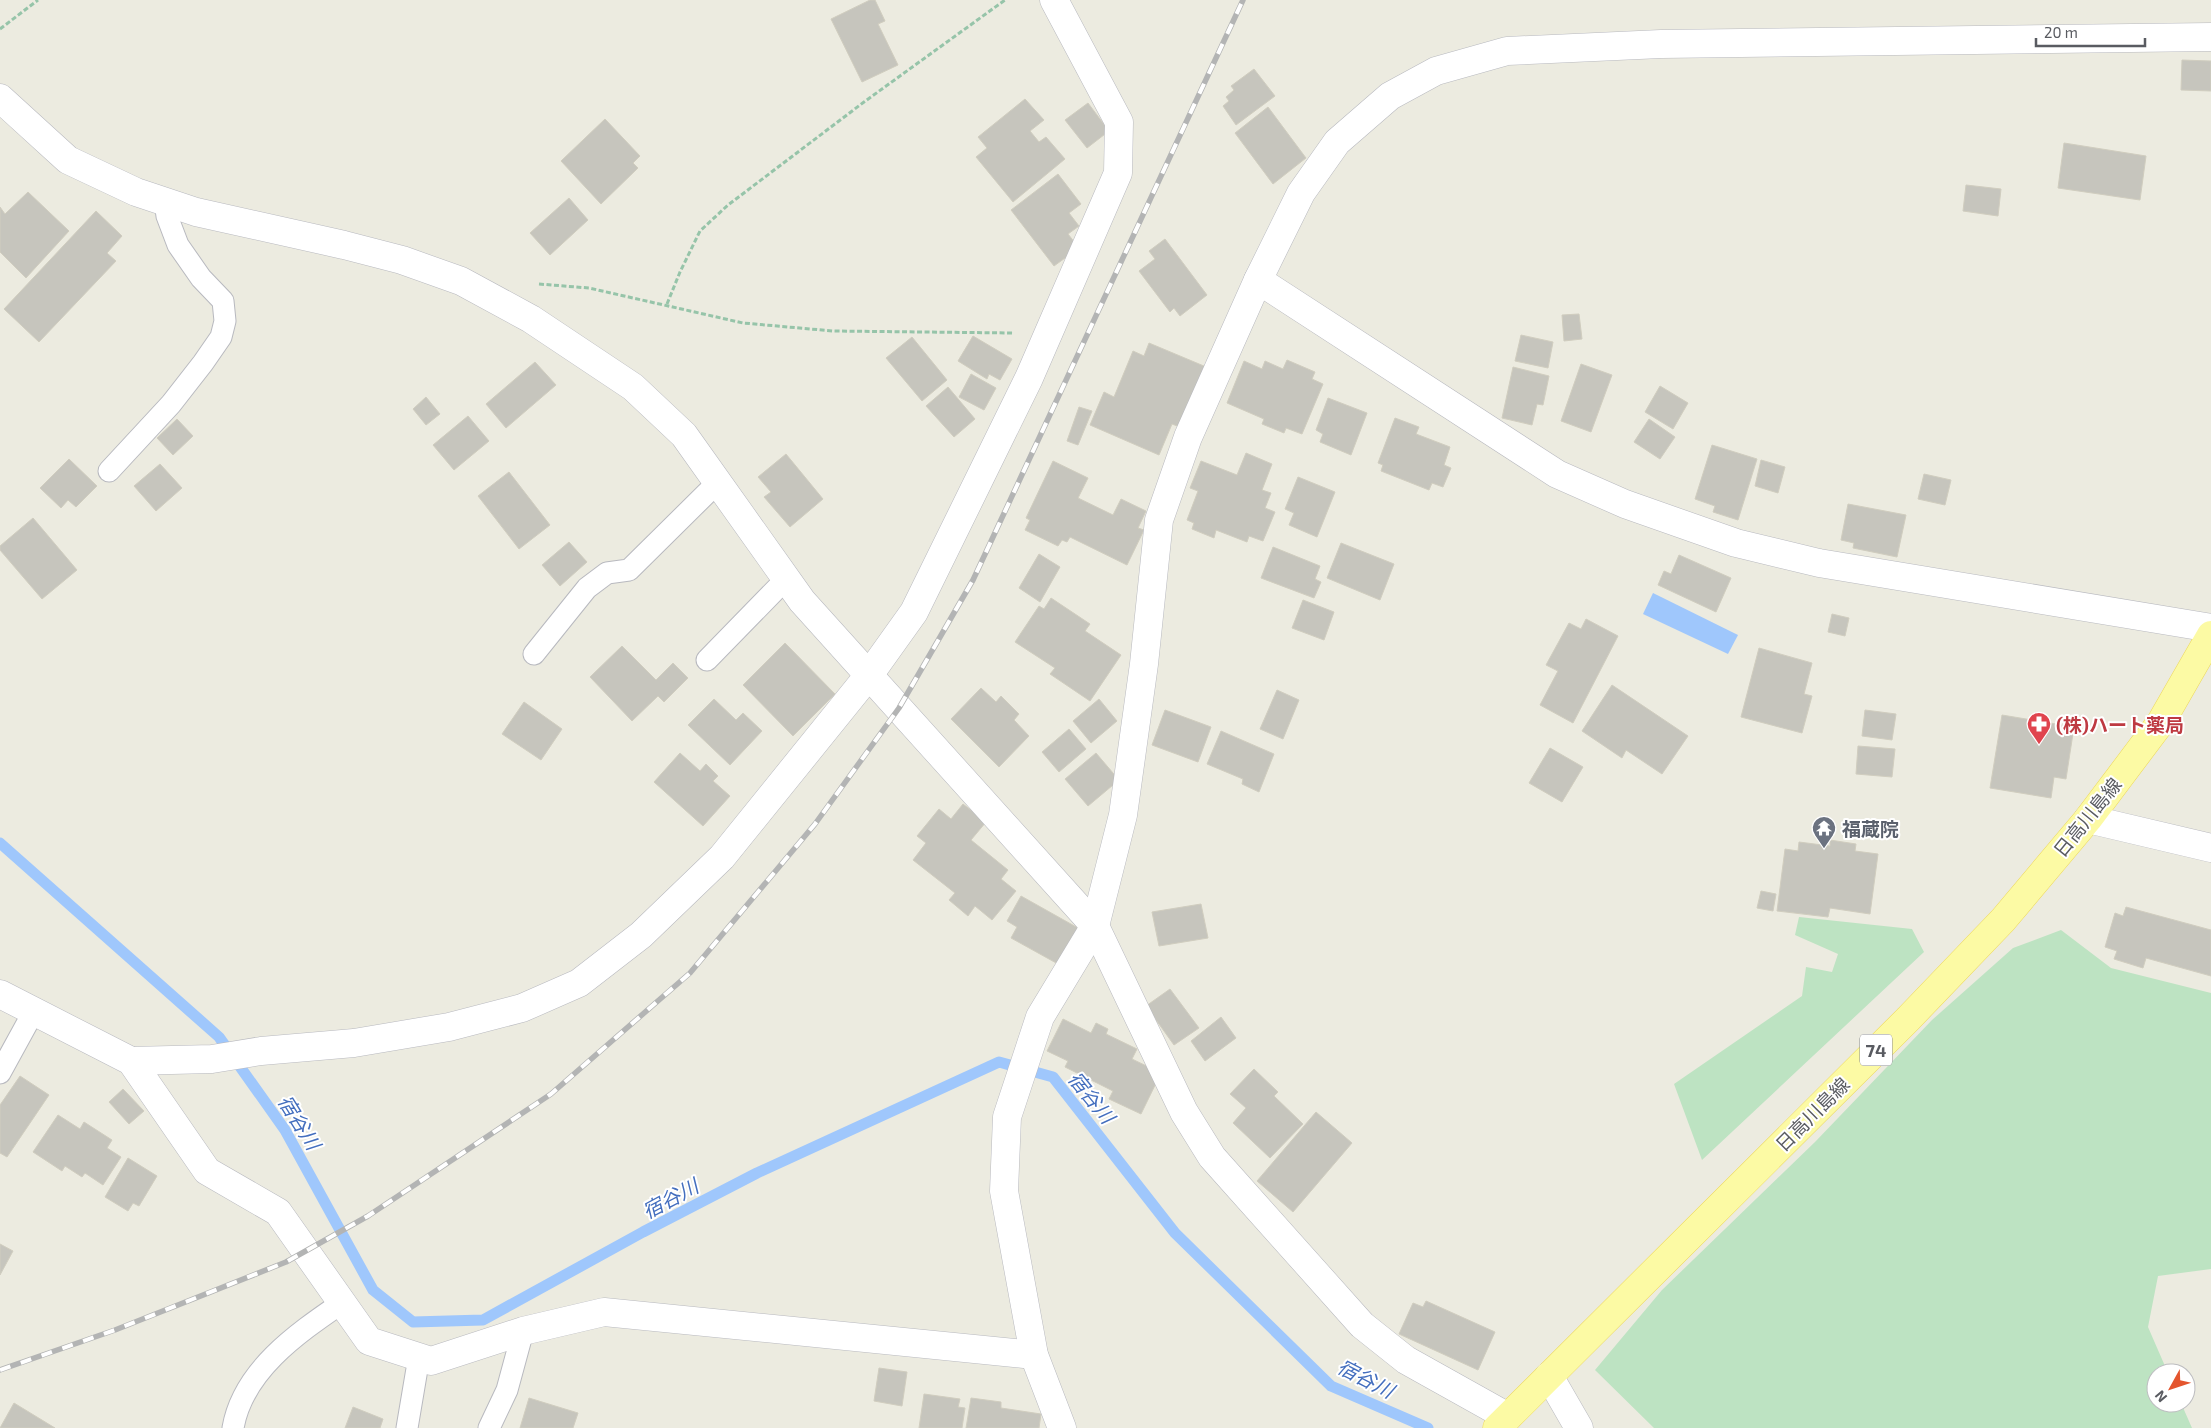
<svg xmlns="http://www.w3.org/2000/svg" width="2211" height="1428" font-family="'Exo 2','Noto Sans JP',sans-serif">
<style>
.green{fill:#bde3c2}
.water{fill:#9fc7fc}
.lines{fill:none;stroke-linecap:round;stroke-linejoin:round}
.stream{stroke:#9fc7fc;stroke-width:11}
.building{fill:#c6c5bd;stroke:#d0cdbf}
.service-casing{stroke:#b8b9bf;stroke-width:23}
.minor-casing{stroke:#b8b9bf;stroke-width:29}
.primary-casing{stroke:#edd758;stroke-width:29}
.path{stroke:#96c4a9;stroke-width:3;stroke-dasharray:5 2.5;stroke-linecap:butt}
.service{stroke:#fff;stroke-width:21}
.minor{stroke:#fff;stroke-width:28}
.primary{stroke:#fcfaa4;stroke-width:28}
.rail-casing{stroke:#b3b4b4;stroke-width:5.5}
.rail{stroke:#fff;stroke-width:4;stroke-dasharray:11;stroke-linecap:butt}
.labels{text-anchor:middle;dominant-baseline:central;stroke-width:4;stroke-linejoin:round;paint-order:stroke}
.shield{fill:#fff;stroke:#8b8c90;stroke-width:1}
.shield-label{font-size:18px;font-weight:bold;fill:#595b61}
.health-label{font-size:19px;font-weight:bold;fill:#be3a42;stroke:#fff;text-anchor:start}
.street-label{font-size:19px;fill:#595b61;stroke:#fff}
.worship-label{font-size:19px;font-weight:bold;fill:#5b616d;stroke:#fff;text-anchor:start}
.water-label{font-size:20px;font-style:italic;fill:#436ebe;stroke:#fff}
</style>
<rect width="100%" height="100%" fill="#ecebe0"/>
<!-- green -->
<g class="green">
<polygon points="1799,917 1912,929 1924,952 1702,1160 1674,1084 1802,996 1806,967 1832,972 1838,954 1795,935"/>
<polygon points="2061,930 2111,968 2211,993 2211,1269 2158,1276 2148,1327 2168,1373 2156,1373 2156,1403 2181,1403 2192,1428 1654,1428 1595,1370 1662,1290 1815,1142 1932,1020 2013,948"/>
</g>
<!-- water -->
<polygon class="water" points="1653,593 1738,635 1728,654 1643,614"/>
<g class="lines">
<!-- stream -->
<polyline class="stream" points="0,843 219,1037 285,1130 373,1290 413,1322 483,1320 643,1232 757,1173 999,1062 1053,1077 1175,1233 1331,1386 1428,1428"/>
</g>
<!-- building -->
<g class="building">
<polygon points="870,0 875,0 885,21 878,24 898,65 862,82 831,19"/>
<polygon points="2182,60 2211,61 2211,91 2181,90"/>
<polygon points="1254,69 1275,96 1236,125 1223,106 1229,101 1226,97 1234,90 1231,86"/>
<polygon points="1025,99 1044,120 1030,131 1039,142 1046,137 1065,159 1013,202 976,157 987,148 978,137"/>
<polygon points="1088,103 1109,131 1087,148 1065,120"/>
<polygon points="1268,107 1306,158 1273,184 1235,133"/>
<polygon points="605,119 640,156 633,163 638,168 601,204 561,161"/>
<polygon points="2064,143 2146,156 2140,200 2058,188"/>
<polygon points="1058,174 1081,204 1069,213 1079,226 1068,234 1079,248 1054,266 1011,210"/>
<polygon points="1966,185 2001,189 1998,216 1963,211"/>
<polygon points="28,192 69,231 26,278 0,252 0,207 5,214"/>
<polygon points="569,198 588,220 550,255 530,233"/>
<polygon points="96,211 122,236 107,253 116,261 39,342 4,309"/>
<polygon points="1165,239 1207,295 1180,316 1174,308 1170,312 1139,271 1155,259 1149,251"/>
<polygon points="1579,314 1582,339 1564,341 1562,315"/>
<polygon points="1521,335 1553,342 1548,368 1515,361"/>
<polygon points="973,336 1012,359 1000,380 989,374 987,379 958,361"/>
<polygon points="912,337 947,380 922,401 886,358"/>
<polygon points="1149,343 1211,369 1185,429 1172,424 1159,455 1090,425 1104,392 1114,397 1133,351 1144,356"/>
<polygon points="1287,360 1315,372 1312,379 1323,384 1302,434 1286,428 1284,433 1262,424 1264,419 1227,403 1244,361 1262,369 1265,361 1283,369"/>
<polygon points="535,362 556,385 506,428 486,404"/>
<polygon points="1581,364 1612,375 1591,432 1561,421"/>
<polygon points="1513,367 1549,376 1543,405 1537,404 1532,425 1502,418"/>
<polygon points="971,374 996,388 984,410 959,397"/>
<polygon points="1660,386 1688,403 1673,429 1645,412"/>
<polygon points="948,387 975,419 954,437 926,406"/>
<polygon points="426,397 440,414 426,425 413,409"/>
<polygon points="1328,398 1367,413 1351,455 1320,442 1323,434 1316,430"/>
<polygon points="1079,407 1092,411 1078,445 1067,441"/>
<polygon points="468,416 489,441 454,470 433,445"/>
<polygon points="1395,418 1419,427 1416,434 1450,447 1444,465 1451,468 1443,487 1432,483 1429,490 1381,471 1383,465 1378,463"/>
<polygon points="177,419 193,436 173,455 157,438"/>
<polygon points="1649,419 1675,437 1660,459 1634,442"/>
<polygon points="1712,445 1757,459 1738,520 1713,512 1715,506 1695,499"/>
<polygon points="1246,453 1272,464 1262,490 1271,493 1265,508 1275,512 1263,541 1249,536 1247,542 1216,530 1214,538 1192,529 1194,523 1187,520 1198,491 1190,488 1201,461 1237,475"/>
<polygon points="786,454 823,499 790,527 764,497 771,492 758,477"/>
<polygon points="69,459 97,486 76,507 68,500 61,508 40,488"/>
<polygon points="1761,460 1785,467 1778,493 1755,486"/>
<polygon points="1053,461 1088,478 1078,498 1113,515 1121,499 1146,511 1138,528 1144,530 1127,565 1070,537 1067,542 1062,540 1058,546 1025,530 1030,520 1026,518"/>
<polygon points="160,464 182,488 156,511 134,486"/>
<polygon points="509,472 550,525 519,549 478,496"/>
<polygon points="1924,474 1951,480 1945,505 1918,499"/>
<polygon points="1298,477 1335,492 1317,537 1289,525 1294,513 1285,509"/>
<polygon points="1848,504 1906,515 1897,557 1853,548 1854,543 1841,540"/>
<polygon points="33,518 77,570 42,599 0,550 0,546"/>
<polygon points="569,542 587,562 560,586 542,565"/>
<polygon points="1341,543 1394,564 1380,600 1327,578"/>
<polygon points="1273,547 1320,566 1315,579 1321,582 1314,598 1261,578"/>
<polygon points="1039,554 1060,567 1040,602 1019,588"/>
<polygon points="1679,555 1731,578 1716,612 1658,585 1664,571 1671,574"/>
<polygon points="1051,598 1090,624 1085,631 1121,655 1090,701 1050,674 1055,668 1015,642 1039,606 1044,609"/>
<polygon points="1303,600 1334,612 1324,640 1292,628"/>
<polygon points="1832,614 1849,618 1845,636 1828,632"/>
<polygon points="1586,619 1618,636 1573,723 1540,705 1558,671 1546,665 1569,623 1581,629"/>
<polygon points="785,643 835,694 793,736 743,685"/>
<polygon points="622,646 656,680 673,663 688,678 664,702 658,696 632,721 590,677"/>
<polygon points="1759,648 1812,663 1804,694 1812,696 1802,733 1741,717"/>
<polygon points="1612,685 1688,736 1662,774 1626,750 1622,758 1582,731"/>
<polygon points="981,688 996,702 1001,696 1019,714 1014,720 1029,736 999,767 951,719"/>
<polygon points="1277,690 1299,700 1283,739 1260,729"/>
<polygon points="714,699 736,720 743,713 762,731 730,765 688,725"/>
<polygon points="1099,699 1117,721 1091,743 1073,721"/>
<polygon points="524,702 562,729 541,760 502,734"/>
<polygon points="1165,710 1211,727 1198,762 1152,745"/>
<polygon points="1865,710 1896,714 1892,740 1862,736"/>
<polygon points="2002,715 2074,727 2066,779 2054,777 2051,798 1990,788"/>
<polygon points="1069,729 1086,749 1059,772 1042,752"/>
<polygon points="1221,731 1274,754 1259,792 1242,784 1243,779 1207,764"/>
<polygon points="1858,746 1895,749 1892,777 1856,774"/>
<polygon points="1550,748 1583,767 1562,802 1529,783"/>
<polygon points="680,753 700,771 706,764 718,776 713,781 730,796 703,826 654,782"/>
<polygon points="1096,753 1119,780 1088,806 1065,779"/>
<polygon points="963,804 986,822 971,840 1008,870 1001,879 1016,891 992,920 975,906 968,916 949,900 955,893 913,860 926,843 917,836 939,809 951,819"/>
<polygon points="1830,840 1856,844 1855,851 1878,854 1870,914 1830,908 1828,917 1777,911 1785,849 1798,851 1799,842 1830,846"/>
<polygon points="1761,891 1776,894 1773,911 1757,908"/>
<polygon points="1021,896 1078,928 1058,964 1011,938 1017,927 1007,921"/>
<polygon points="1201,904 1208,938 1159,946 1152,912"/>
<polygon points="2126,907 2211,930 2211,976 2146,958 2143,968 2114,959 2117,951 2105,947 2115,913 2123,916"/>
<polygon points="1170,989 1199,1028 1174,1045 1146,1006"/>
<polygon points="1221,1017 1236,1038 1205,1061 1191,1041"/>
<polygon points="1063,1019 1091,1033 1096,1023 1108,1029 1106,1034 1137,1049 1132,1059 1161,1073 1141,1114 1109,1099 1113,1091 1065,1067 1068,1061 1047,1051"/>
<polygon points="1254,1069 1278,1092 1274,1096 1303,1124 1270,1158 1233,1123 1246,1108 1230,1094"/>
<polygon points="20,1076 49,1095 7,1157 0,1153 0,1105"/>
<polygon points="123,1089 144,1111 129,1124 109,1102"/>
<polygon points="1316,1112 1352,1143 1293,1212 1257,1181"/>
<polygon points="58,1115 80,1129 84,1122 112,1140 107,1148 121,1157 103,1185 85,1173 82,1177 65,1166 62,1171 33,1152"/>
<polygon points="128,1158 157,1176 139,1206 133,1203 128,1211 105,1197"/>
<polygon points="0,1244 13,1251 0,1275"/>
<polygon points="1426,1301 1495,1332 1478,1370 1399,1334 1413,1303 1423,1307"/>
<polygon points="879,1368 907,1372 902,1406 874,1401"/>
<polygon points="924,1394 960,1399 958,1407 965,1408 962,1428 919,1428"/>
<polygon points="529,1398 578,1413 573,1428 520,1428"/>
<polygon points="971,1398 1001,1402 1001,1408 1041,1414 1039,1428 966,1428"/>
<polygon points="14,1403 55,1428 0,1428"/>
<polygon points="353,1407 383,1419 380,1428 345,1428"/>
</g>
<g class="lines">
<!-- service casing -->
<g class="service-casing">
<g id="service">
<polyline points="109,471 171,404 203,363 221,337 225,321 223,301 201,278 178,245 167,216 165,202"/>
<polyline points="534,654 587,588 607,573 629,570 718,482"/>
<polyline points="707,660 786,579"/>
<polyline points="0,1073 34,1011"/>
<path d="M233,1428c10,-58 65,-95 110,-126"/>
<polyline points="407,1428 419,1357"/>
<polyline points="489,1428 507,1390 523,1331"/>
</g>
</g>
<!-- minor casing -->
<g class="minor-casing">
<g id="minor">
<polyline points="0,98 68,160 136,192 196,212 344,245 402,260 461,281 531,319 633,387 684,435 802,601 1095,926 1184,1112 1212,1157 1362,1325 1406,1360 1508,1417"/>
<polyline points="1258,280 1557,474 1625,504 1736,543 1819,563 2211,628"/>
<polyline points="2088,819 2211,848"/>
<polyline points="0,994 131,1061 207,1171 278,1212 369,1341 431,1361 523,1331 604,1312 1034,1355"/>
<polyline points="131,1061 212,1059 261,1051 354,1043 449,1027 522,1008 579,983 641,935 722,857 869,675 914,612 1029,378 1118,173 1119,122 1054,0"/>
<polyline points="1549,1376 1579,1428"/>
<polyline points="1062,1428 1034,1355 1004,1191 1007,1117 1040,1017 1095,926 1123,815 1144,664 1159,520 1188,437 1258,280 1301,193 1337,142 1390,96 1436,71 1507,51 1661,44 2211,37"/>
</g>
</g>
<!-- primary casing -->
<g class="primary-casing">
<polyline id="primary" points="1497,1428 1908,1019 2003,920 2088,819 2161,722 2211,635"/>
</g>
<!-- path -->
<g class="path">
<polyline points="0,29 38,0"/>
<polyline points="539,284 589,288 743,323 833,331 1013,333"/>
<polyline points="667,304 680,272 700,231 728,205 864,102 1005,0"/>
</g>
<!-- service -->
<use href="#service" class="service"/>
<!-- minor -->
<use href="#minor" class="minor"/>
<!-- primary -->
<use href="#primary" class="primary"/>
<!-- rail casing -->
<g class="rail-casing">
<polyline id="rail" points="0,1370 115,1330 286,1262 368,1216 551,1094 690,973 815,824 899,708 973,580 1243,0"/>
</g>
<!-- rail -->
<use href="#rail" class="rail"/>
</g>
<!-- icons -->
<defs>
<g id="pharmacy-pin" transform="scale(1.25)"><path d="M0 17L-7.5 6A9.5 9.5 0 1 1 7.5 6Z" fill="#e0444e" stroke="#fff"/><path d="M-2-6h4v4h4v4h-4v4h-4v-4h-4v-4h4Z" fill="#fff"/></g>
<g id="temple-pin" transform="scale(1.25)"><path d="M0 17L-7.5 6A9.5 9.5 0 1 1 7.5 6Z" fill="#6b7280" stroke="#fff"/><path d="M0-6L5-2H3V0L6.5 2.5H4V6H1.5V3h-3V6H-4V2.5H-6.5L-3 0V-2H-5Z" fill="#fff"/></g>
</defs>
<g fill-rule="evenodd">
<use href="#pharmacy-pin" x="2039" y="724"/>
<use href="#temple-pin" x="1824" y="828"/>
</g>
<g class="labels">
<!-- shield labels -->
<rect class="shield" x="1860" y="1034.5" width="32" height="31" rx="4"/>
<g class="shield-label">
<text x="1876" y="1050">74</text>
</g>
<!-- health labels -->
<g class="health-label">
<text x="2056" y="724">(株)ハート薬局</text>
</g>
<!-- street labels -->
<g class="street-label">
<text transform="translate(2087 817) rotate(-51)">日高川島線</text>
<text transform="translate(1812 1114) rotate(-45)">日高川島線</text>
</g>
<!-- worship labels -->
<g class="worship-label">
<text x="1842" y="828">福蔵院</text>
</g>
<!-- water labels -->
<g class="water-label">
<text transform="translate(1092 1097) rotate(51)">宿谷川</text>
<text transform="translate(300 1122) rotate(58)">宿谷川</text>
<text transform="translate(670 1198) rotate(-28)">宿谷川</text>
<text transform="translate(1366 1378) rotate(27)">宿谷川</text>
</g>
</g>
<!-- north arrow -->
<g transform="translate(2171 1388) rotate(230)"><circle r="24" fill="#ffffff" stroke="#bdbdc0"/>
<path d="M0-4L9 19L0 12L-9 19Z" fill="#e4552e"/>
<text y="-8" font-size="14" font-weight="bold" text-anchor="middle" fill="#595b61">N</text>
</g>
<!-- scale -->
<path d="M2036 38v8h109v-8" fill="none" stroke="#595b61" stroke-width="2.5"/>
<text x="2044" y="38" font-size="15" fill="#595b61" stroke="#ffffff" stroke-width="4" paint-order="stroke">20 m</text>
</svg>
